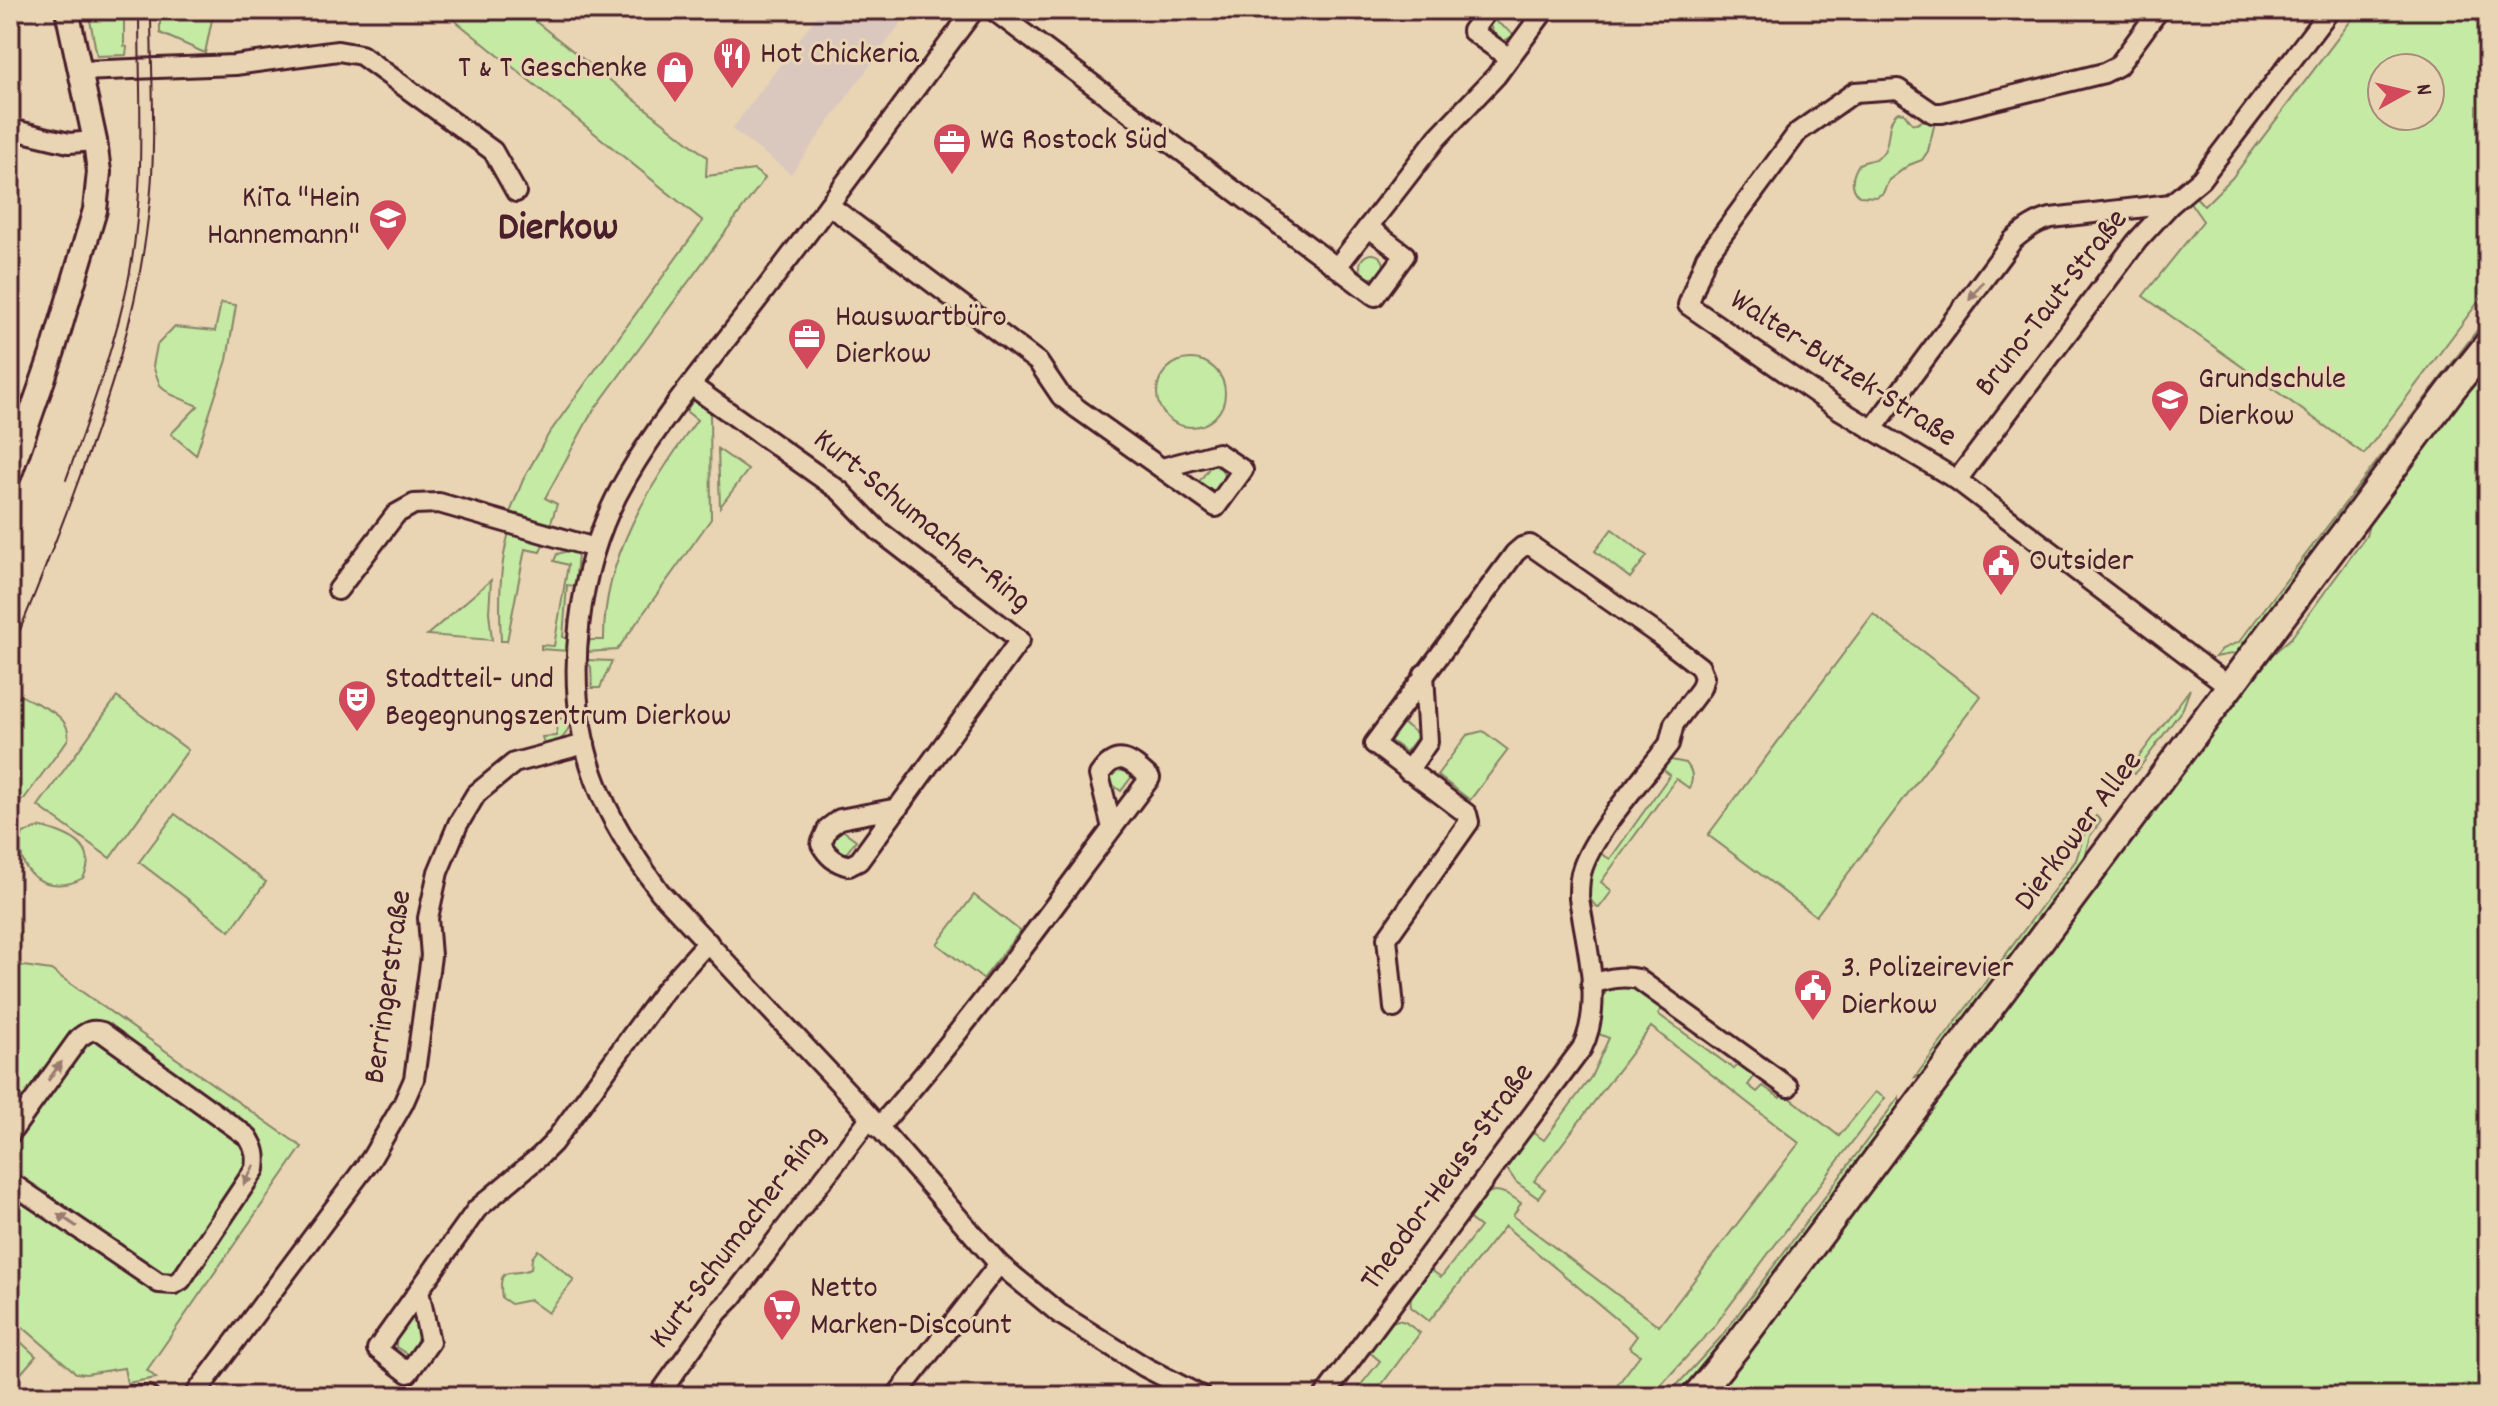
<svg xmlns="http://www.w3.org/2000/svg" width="2498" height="1406" font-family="Dekko,sans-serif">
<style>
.built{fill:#dac8bf}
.green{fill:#c4eaa4;stroke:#878468;stroke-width:2;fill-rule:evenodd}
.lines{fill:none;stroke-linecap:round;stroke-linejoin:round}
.minor-casing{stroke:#4a1f2b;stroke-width:24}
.tertiary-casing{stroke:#4a1f2b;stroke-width:28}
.secondary-casing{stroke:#4a1f2b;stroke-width:32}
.minor{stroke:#e9d5b3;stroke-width:18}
.tertiary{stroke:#e9d5b3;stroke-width:22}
.secondary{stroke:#e9d5b3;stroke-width:26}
.tram{stroke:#4a1f2b;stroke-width:2}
.oneway{fill:#9a7a6f}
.labels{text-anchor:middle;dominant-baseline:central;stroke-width:6;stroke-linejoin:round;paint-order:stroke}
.poi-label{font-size:32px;fill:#4a1f2b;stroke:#e9d5b3;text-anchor:start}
.street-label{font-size:32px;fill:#4a1f2b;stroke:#e9d5b3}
.district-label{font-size:40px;font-weight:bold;fill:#4a1f2b;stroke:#e9d5b3}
</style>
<rect width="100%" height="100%" fill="#e9d5b3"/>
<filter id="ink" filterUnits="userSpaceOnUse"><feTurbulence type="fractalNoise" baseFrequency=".0125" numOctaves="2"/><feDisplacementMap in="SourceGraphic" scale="16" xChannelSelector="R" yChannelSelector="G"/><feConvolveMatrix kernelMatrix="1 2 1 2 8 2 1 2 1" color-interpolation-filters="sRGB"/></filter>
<g filter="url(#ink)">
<!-- built -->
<polygon class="built" points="821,10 893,10 901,23 791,174 732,129"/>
<!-- green -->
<g class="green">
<polygon points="88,10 124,10 124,46 127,47 126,55 97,56"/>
<polygon points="160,10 214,10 205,53 160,33"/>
<polygon points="442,10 521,10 707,157 706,176 754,170 765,178 591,414 545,498 557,504 547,535 506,523 523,480 548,435 703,221"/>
<path d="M2359,10h129v279l-124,165 -221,-158 60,-75 -14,-20 6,-5 9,10 28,-28zM2382,68h48v48h-48z"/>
<polygon points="1492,19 1515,35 1504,41 1497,39 1490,26"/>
<path d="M1898,112l6,1 8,10 5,1 8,-5 10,3 -7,29 -6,9 -13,5 -20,15 -6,13 -7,4 -17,-1c-10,-10 -7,-21 0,-32 5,-3 13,-3 18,-6 17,-9 6,-35 21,-46z"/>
<circle cx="1372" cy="266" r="12"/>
<polygon points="221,303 236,305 227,360 196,455 171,434 198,406 170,394 160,385 153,366 157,345 174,327 215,331"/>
<polygon points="2488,316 2488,325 2460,359 2246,644 2237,653 2215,657 2222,649 2239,642"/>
<circle cx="1191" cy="393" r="34"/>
<polygon points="2488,360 2488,1396 1709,1396 2205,738 2267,659 2291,638 2366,536 2373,508"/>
<path d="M694,399l16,12 1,108 -94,131 -30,2 3,-12h14c-1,-83 46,-155 93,-220l-11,-9z"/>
<polygon points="718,449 748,470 720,507"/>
<polygon points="1212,464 1221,469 1226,477 1223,489 1214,497 1203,493 1199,482"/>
<path d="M510,528l35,11 -5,13 -15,-3 -18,92h-6c-2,-41 -2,-73 9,-113z"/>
<polygon points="1612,529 1647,556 1630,578 1595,551"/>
<polygon points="571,550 578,554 575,586 567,585 563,637 568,639 568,651 541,649 541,645 554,646 568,565 554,561 557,554"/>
<polygon points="491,580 489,612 492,640 427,635"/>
<polygon points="1873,614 1981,696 1816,916 1708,835"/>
<polygon points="586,660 612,661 600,688 592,688 591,667"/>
<polygon points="2190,689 2183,708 2135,774 2129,770"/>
<path d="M22,696c18,10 50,19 46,43l-44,60 -14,5v-104z"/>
<polygon points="117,697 188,750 110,858 38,806"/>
<path d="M572,718c-4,16 -10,24 -27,29l-3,-10 15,-1 -1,-17z"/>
<polygon points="1401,722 1419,735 1406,752 1388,739"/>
<polygon points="1483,731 1508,750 1470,800 1437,775 1467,735"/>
<path d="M1671,760l15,3c7,8 8,16 3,25l-13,-9 -75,103 11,9 -13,17c-19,-10 -8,-40 -1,-56l12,7 60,-84 -10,-8z"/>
<polygon points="1117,763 1133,775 1121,791 1105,779"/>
<polygon points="175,814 266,882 230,931 139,862"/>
<polygon points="2096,816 2101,821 2090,836 2082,864 1923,1075 1915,1077 2076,860 2086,829"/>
<path d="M42,827c26,7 58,19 41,51 -34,19 -72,-5 -60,-45z"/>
<polygon points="841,829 856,840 845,855 830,844"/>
<polygon points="974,895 1020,931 983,979 937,944"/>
<polygon points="10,964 51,970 302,1147 147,1370 156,1378 127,1383 124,1368 86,1374 76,1373 10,1316"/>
<path d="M1633,982l32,21 -7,11 76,55 7,-10 16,14 -9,12 9,7 6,-6 17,12 4,-5 55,43 36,-44 10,6 -173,231 -61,67h-42l31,-41 -11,-8 8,-11 -132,-110 -76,95 -18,-14c-3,-16 8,-26 17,-39l13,9 39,-50 -13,-10c19,-26 25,-36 54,-14l-8,13 146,110 140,-183 -148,-116 -117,154 11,8 -7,9 -22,-16 -9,-13 2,-9 21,-29 14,9 47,-63 18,-39 -10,-4 4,-37 5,-9z"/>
<polygon points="1899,1097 1901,1108 1725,1343 1678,1396 1667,1396 1721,1337"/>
<path d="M538,1250l36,30 -26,33 -18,-13 -19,4 -9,-6c-5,-36 9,-20 29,-29l1,-11z"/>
<path d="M413,1316l5,5v17l-6,14 -5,2 -11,-7c-1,-14 6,-23 17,-31z"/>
<polygon points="1398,1320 1405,1322 1420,1333 1373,1396 1352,1396 1380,1361 1367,1350 1389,1323"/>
<polygon points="10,1332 36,1356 10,1386"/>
</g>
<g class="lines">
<!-- minor casing -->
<g class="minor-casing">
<g id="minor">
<path d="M974,10c-69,92 -137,185 -207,277 -45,60 -103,126 -140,190 -50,85 -66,206 -33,299 15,43 40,80 66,116l195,208 144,164 61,50 85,53 56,29"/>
<polyline points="993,10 1375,296 1405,255 1368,227 1337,267"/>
<polyline points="1488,10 1472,31 1509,58"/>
<polyline points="2159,10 2118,66 2104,73 1942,113 1933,113 1898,89 1855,92 1798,132 1706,257 1688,305 1837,408 1957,480 2230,687"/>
<polyline points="81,71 235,65 338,51 361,55 493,151 516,192"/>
<polyline points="10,129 69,143 95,141"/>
<polyline points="829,205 1038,362 1061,396 1078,409 1216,507 1243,470 1218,453 1162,468"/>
<polyline points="1368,227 1437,138 1496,76 1545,10"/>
<path d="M692,386l148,105 39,40 141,109 -161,221 -10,5c-14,-4 -21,-9 -28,-22l7,-16 12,-9 58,-11"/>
<path d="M1872,430l141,-190c12,-10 22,-18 38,-22l120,-14"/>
<polyline points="1957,480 2137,241 2171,204 2201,179 2330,10"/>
<polyline points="338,590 396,514 414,504 439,503 595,548"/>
<polyline points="1408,771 1428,742 1424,674"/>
<path d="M1591,984c17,-5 30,-9 47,-5l150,108"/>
<path d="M878,1128c98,-111 183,-233 272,-350 -20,-18 -33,-30 -51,-3l13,53"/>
<path d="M10,1134l69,-96c8,-6 12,-9 23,-6l146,105c7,11 9,18 7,32l-74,111 -7,4 -15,-1 -149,-101"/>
<polyline points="419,1291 430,1342 408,1373 377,1349 477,1209 539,1157 553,1143 665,990 708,942"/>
<polyline points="131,1396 148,1396"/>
<polyline points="194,1396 371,1159 403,1104 414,1079 431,956 428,918 438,872 458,824 476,794 514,763 585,744"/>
<polyline points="658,1396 718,1312 732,1298 870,1118"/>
<polyline points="896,1396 999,1264"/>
<path d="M1324,1396l258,-348c22,-44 4,-103 -3,-150 0,-11 0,-21 4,-31 13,-37 61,-90 86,-123l5,-20 27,-36 3,-11 -4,-10 -44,-34 -126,-88 -8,2 -7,6 -141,191 93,70 2,8 -82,116 7,70"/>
</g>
</g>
<!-- tertiary casing -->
<g class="tertiary-casing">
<polyline id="tertiary" points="10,474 53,351 95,210 99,172 95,141 67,10"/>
</g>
<!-- secondary casing -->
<g class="secondary-casing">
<polyline id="secondary" points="1696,1396 1737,1346 2452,389 2488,344"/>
</g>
<!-- minor -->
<use href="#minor" class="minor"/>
<!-- tertiary -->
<use href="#tertiary" class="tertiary"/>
<!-- secondary -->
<use href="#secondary" class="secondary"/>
<!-- tram -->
<g class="tram">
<path d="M66,480c24,-67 49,-134 63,-203 17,-88 10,-179 10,-267"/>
<path d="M10,653c23,-52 43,-105 63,-158 36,-97 65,-181 76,-285 8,-66 2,-134 2,-200"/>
</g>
</g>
<!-- one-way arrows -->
<defs><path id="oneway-solid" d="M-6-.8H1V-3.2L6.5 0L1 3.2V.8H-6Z" transform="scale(2)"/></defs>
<g class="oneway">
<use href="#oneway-solid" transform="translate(1976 291) rotate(127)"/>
<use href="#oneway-solid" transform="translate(55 1071) rotate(-54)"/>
<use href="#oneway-solid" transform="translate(249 1175) rotate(118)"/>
<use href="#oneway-solid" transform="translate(67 1220) rotate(-146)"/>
</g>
</g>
<!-- icons -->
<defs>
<g id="restaurant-pin" transform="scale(2)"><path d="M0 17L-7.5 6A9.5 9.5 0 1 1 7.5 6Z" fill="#d1495b" stroke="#e9d5b3"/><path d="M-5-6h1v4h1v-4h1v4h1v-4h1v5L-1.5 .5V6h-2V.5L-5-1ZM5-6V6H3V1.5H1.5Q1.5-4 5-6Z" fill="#fff"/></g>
<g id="shop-pin" transform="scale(2)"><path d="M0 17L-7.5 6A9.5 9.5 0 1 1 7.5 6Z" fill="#d1495b" stroke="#e9d5b3"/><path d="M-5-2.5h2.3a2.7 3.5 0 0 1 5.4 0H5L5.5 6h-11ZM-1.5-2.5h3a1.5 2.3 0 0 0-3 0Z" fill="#fff"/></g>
<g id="office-pin" transform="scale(2)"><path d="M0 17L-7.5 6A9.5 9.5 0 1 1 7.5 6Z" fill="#d1495b" stroke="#e9d5b3"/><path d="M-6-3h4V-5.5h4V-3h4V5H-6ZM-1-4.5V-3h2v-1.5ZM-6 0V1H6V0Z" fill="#fff"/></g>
<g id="school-pin" transform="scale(2)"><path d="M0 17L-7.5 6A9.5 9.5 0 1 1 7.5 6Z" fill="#d1495b" stroke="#e9d5b3"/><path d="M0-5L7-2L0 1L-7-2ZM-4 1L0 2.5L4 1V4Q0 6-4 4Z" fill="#fff"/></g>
<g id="civic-pin" transform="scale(2)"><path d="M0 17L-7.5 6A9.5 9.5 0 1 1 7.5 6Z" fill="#d1495b" stroke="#e9d5b3"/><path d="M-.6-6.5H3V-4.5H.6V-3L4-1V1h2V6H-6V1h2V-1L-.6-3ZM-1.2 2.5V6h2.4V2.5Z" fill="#fff"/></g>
<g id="theatre-pin" transform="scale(2)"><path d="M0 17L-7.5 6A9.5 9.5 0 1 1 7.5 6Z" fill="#d1495b" stroke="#e9d5b3"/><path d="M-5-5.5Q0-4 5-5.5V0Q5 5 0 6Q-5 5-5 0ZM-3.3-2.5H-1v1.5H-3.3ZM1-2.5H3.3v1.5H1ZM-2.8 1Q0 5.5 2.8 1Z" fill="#fff"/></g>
<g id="supermarket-pin" transform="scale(2)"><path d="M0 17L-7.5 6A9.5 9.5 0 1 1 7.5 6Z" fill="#d1495b" stroke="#e9d5b3"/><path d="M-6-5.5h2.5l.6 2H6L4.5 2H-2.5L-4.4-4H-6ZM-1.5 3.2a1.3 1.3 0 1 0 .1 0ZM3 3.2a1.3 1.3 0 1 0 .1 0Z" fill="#fff"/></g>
</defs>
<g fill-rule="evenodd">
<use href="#restaurant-pin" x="732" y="56"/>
<use href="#shop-pin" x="675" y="70"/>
<use href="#office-pin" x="952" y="142"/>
<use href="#school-pin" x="388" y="218"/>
<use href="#office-pin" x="807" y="337"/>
<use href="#school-pin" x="2170" y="399"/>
<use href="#civic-pin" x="2001" y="563"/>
<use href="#theatre-pin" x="357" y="699"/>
<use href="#civic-pin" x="1813" y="988"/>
<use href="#supermarket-pin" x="782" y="1308"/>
</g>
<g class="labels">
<!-- poi labels -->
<g class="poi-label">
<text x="760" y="56">Hot Chickeria</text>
<text x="647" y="70" text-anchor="end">T &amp; T Geschenke</text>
<text x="980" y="142">WG Rostock Süd</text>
<text x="360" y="200" text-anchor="end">KiTa "Hein<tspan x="360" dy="37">Hannemann"</tspan></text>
<text x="835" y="319">Hauswartbüro<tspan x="835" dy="37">Dierkow</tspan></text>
<text x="2198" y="381">Grundschule<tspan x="2198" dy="37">Dierkow</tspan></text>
<text x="2029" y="563">Outsider</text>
<text x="385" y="681">Stadtteil- und<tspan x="385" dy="37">Begegnungszentrum Dierkow</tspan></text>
<text x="1841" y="970">3. Polizeirevier<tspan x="1841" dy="37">Dierkow</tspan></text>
<text x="810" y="1290">Netto<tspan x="810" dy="37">Marken-Discount</tspan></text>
</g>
<!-- street labels -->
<g class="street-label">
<text transform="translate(2053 304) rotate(-52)">Bruno-Taut-Straße</text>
<text transform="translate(1842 370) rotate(33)">Walter-Butzek-Straße</text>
<text transform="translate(921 522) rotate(39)">Kurt-Schumacher-Ring</text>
<text transform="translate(2080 832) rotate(-53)">Dierkower Allee</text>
<text transform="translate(390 987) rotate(-82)">Berringerstraße</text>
<text transform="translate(1449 1178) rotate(-54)">Theodor-Heuss-Straße</text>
<text transform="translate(739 1238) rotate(-53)">Kurt-Schumacher-Ring</text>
</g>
<!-- district labels -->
<g class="district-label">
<text x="558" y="230">Dierkow</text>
</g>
</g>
<!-- margin -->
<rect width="2498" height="1406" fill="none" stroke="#e9d5b3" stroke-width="40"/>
<rect x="20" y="20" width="2458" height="1366" fill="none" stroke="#4a1f2b" stroke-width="3" filter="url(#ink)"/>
<!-- north arrow -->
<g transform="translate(2406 92) rotate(82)"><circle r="38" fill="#e9d5b3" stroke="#a98c7d" stroke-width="2"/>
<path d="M0-6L14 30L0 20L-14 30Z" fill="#d1495b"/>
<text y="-12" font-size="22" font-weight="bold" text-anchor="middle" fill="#4a1f2b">N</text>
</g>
</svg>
